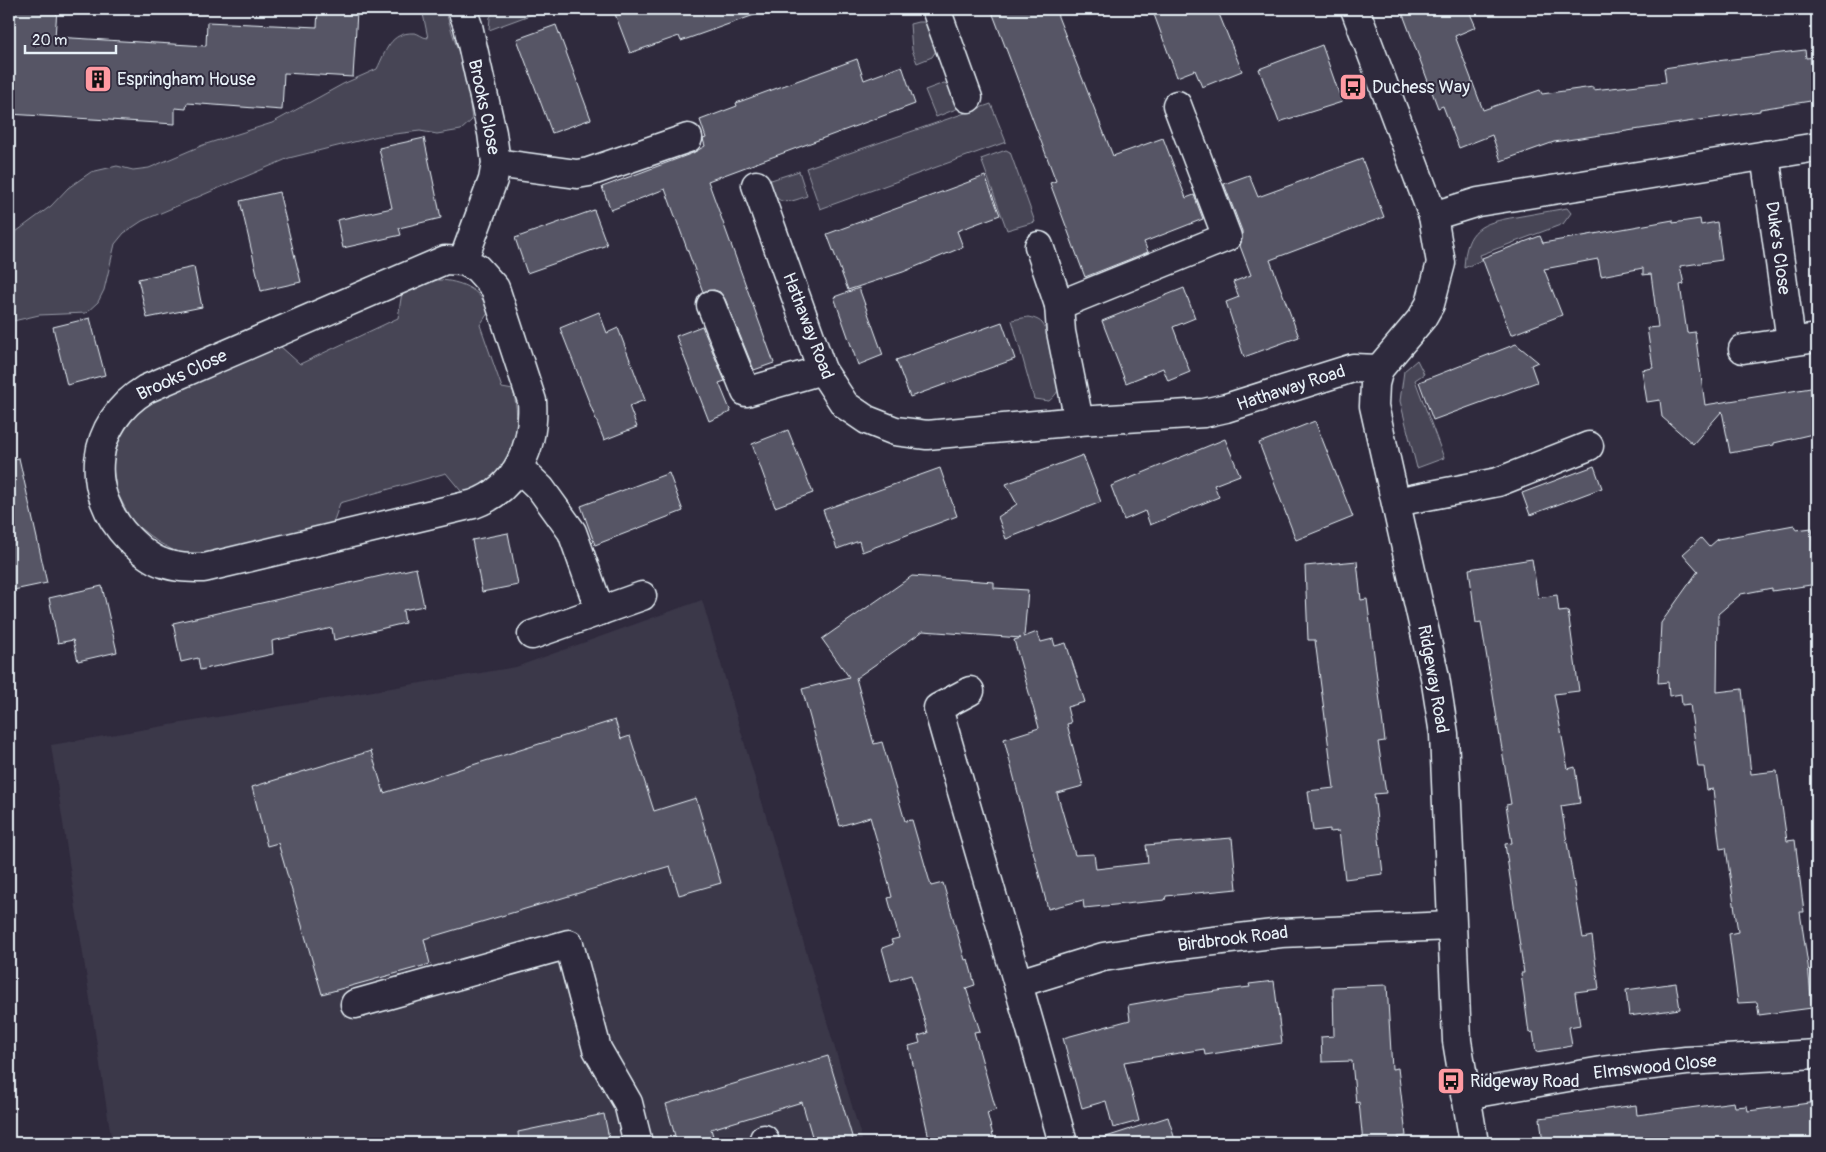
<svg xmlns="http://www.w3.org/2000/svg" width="1826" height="1152" font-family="Pangolin,sans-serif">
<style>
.built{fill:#3b3749}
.green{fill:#464455;stroke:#979aa6}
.building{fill:#575565;stroke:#e8f1f8}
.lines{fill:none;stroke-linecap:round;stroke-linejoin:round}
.minor-casing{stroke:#e8f1f8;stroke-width:31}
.minor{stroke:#2f2a3d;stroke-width:28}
.labels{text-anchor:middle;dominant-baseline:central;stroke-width:4;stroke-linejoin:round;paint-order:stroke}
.poi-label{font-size:18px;fill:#e8f1f8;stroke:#2f2a3d;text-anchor:start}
.street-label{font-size:18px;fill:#e8f1f8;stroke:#2f2a3d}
</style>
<rect width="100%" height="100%" fill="#2f2a3d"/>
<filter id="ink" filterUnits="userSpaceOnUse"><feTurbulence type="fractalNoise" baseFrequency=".02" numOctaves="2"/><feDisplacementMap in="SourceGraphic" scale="10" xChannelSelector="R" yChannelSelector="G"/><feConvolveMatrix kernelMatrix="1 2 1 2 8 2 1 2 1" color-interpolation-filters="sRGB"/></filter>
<g filter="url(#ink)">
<!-- built -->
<polygon class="built" points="702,600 863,1143 112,1143 51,745 516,667"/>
<!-- green -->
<g class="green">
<path d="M422,9h23l12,39 7,11 8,61 -11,10 -24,4 -17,-3 -42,5 -89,22 -147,63 -18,12 -9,11 -11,46 -6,12 -12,11 -47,2 -30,7v-85l42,-31 17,-18 23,-16 26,-6 16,4 16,-2 54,-23 69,-22 71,-39 34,-15c9,-18 13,-37 37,-36 5,0 8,5 14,5z"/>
<polygon points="497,9 546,9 489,30 490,17"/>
<polygon points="918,22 925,22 934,27 939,46 932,57 917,63 912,50 910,24"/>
<polygon points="944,83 952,86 966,105 936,117 925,90"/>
<polygon points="991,104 1006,142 820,209 806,168"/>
<polygon points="1006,150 1010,152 1035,222 1007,230 981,159"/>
<path d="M799,171l8,25c-22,8 -30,11 -39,-15z"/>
<path d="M1567,208l4,5 -8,11 -83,31 2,5 -18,8c2,-40 17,-45 52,-51 17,-3 34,-6 51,-9z"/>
<path d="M433,280c22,-1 51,8 55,33l-8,12 22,63 11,2c8,32 5,70 -24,92 -7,6 -16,10 -24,14l-19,-23 -106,30 -8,23 -127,31 -27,-4 -20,-11 -26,-20 -15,-30 -4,-23 1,-18 9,-19 22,-28 135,-58 20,18 98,-46 4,-26z"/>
<path d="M1028,317c5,1 10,2 14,6 8,10 19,49 18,62 -1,6 -6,12 -11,16l-15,-2 -22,-79z"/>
<polygon points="1417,360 1424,374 1415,380 1444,458 1417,468 1400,401 1404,371"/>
</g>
<!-- building -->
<g class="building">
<polygon points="9,9 57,9 55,37 206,46 207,22 317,27 318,10 357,12 353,77 284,73 282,110 187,103 186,109 175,108 175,124 9,114"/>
<polygon points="630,9 759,9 760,13 681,41 679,36 630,53 615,14"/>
<polygon points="991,9 1055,9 1113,156 1163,138 1186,198 1194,195 1203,219 1144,242 1148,252 1085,277 1050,183 1056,181"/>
<polygon points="1152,9 1217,9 1242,71 1202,87 1195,70 1177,77"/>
<polygon points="1401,9 1468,9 1476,27 1455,36 1483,110 1540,90 1542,94 1593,87 1593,90 1666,82 1664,68 1717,60 1717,61 1805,50 1806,58 1817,57 1817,100 1760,109 1760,111 1554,142 1501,161 1492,135 1459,148 1443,106 1438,108"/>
<polygon points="556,25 591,119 552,133 517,39"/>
<polygon points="1322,45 1342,102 1279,122 1259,69"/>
<polygon points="857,59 864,80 902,66 915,104 708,181 774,363 754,370 725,299 720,292 714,290 703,292 665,189 611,210 602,187 693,153 705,146 703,139 706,138 700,120 737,106 736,103"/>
<polygon points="424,138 441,218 399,228 401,235 343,248 337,220 392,208 379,148"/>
<polygon points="1362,159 1384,217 1270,260 1299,337 1244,357 1226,302 1239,297 1233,282 1251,275 1240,246 1242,239 1242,231 1224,184 1249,175 1258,197"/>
<polygon points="985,176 1000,215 957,231 963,247 903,272 848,290 827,234"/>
<polygon points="279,192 301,282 261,291 240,201"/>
<polygon points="594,210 607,245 527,273 515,238"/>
<polygon points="1700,219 1701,225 1717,222 1722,260 1680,266 1684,284 1680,285 1687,333 1695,332 1705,405 1817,387 1817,433 1774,443 1774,445 1730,453 1722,411 1693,444 1662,417 1660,400 1647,402 1642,370 1653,368 1647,328 1658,327 1651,274 1643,275 1643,268 1601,276 1598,259 1544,269 1562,315 1511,335 1482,258 1540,236 1543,243 1673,220 1673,223"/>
<polygon points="194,267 202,307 147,318 138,279"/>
<polygon points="859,288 883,355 858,365 834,297"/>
<polygon points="1184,288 1195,318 1173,327 1190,372 1168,381 1163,368 1126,383 1102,321"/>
<polygon points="599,312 607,333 618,328 645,400 629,406 637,427 604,440 560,328"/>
<polygon points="90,318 105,375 67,385 53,327"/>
<polygon points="1002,322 1015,359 910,397 896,360"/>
<polygon points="702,326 725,381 719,383 731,412 709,421 676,336"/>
<polygon points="1516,344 1538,362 1531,365 1537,382 1433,420 1419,382"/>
<polygon points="1315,421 1353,517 1296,540 1259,443"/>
<polygon points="788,430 813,493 775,507 752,444"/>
<polygon points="1225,439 1240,475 1214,485 1219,497 1150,525 1145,511 1124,520 1111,486"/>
<polygon points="1083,455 1101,502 1006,539 998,517 1017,504 1006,484"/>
<polygon points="19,458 47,583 9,591 9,460"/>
<polygon points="1594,466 1602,488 1530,515 1522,493"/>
<polygon points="940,468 957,516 862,552 859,541 837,549 823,510"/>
<polygon points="669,473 683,511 595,545 581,506"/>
<polygon points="1794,525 1796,530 1812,528 1814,543 1817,542 1817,584 1772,591 1772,588 1741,594 1718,614 1717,692 1742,689 1751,774 1777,771 1787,841 1795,840 1804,912 1800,912 1808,965 1812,1008 1759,1015 1757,1002 1738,1003 1729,934 1738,932 1726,848 1720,849 1713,789 1707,790 1704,767 1698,767 1690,704 1682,705 1681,694 1669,696 1668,682 1658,683 1661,623 1698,571 1683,554 1701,538 1709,547 1718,539"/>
<polygon points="508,533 518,585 482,592 472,540"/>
<polygon points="1532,559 1538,598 1557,595 1559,612 1568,611 1579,691 1554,694 1568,769 1575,767 1580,803 1561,806 1583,938 1592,936 1599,989 1575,992 1580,1025 1569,1027 1572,1046 1536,1052 1533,1032 1529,1033 1521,973 1524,973 1505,844 1512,843 1506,805 1511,804 1481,622 1476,623 1469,569"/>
<polygon points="1357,561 1361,600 1367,599 1385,741 1378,742 1386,793 1374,794 1383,874 1345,879 1339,831 1330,832 1330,829 1313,831 1308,791 1334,788 1315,640 1308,640 1305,566"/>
<polygon points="416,568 424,606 403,610 405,623 334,640 332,628 272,641 273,654 200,670 198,658 181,662 173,623"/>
<polygon points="912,576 994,582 994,588 1028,590 1024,637 1037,632 1041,642 1053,639 1055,646 1066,643 1085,702 1067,707 1071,723 1067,724 1083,786 1057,793 1075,855 1094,854 1096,869 1148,863 1146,845 1232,838 1237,889 1166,896 1165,900 1084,908 1083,900 1048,909 1004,739 1039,728 1014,640 1021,638 923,631 856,678 874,744 882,742 905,821 912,820 931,886 943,883 965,960 968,959 975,985 966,988 980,1031 974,1032 996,1110 987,1113 995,1143 930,1143 909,1046 920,1043 918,1036 928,1033 911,975 891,981 882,948 893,944 891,940 899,938 888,898 892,897 882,858 870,817 840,826 802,689 849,677 822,639"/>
<polygon points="102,586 117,652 78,661 73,640 58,643 49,598"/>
<polygon points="615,720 621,739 630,736 654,811 696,798 721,883 679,895 670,866 424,939 430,964 322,994 278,843 267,846 252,787 371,751 384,793"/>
<polygon points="1274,981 1282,1043 1205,1055 1204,1049 1124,1062 1139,1121 1113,1128 1106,1101 1082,1108 1063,1038 1130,1020 1128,1005 1185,995 1250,987 1249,984"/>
<polygon points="1676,983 1680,1009 1629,1016 1626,990"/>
<polygon points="1387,985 1392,1069 1398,1068 1406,1136 1398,1137 1399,1142 1363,1143 1359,1102 1356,1103 1352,1061 1322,1062 1321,1037 1334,1036 1333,987"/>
<polygon points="828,1056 854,1143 814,1143 802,1102 711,1129 715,1143 677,1143 666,1104"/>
<polygon points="1734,1102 1735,1107 1747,1106 1748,1111 1817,1102 1817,1143 1543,1143 1540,1118 1636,1105 1637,1115"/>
<polygon points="604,1114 610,1143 519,1143 518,1132"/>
<polygon points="1168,1117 1176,1143 1104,1143 1103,1138"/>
</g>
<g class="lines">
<!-- minor casing -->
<g class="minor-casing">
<g id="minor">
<path d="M462,9l6,17 24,107 4,30 -3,17 -30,81 14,7 18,20 37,113c3,43 -14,87 -58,103l-270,64c-14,0 -28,0 -41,-5 -13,-4 -25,-15 -34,-24 -46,-47 -39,-116 17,-150l299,-129 18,1"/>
<polyline points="936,9 968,98"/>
<polyline points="1355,9 1433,216 1441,263 1430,304 1422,318 1379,369 1375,384 1374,406 1435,677 1444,734 1457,1041 1474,1143"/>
<polyline points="1765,155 1791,341"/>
<polyline points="496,163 577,174 589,172 688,138"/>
<polyline points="756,185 822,370 845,405 867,420 895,431 927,435 1079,421 1204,413 1226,408 1353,368 1379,369"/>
<polyline points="1433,216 1478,202 1817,147"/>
<polyline points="1039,246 1059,305 1061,332 1079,421"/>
<polyline points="711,305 746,392 822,370"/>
<polyline points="1059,305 1227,237 1177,105"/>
<polyline points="1743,349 1817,338"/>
<polyline points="519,468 541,489 572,532 600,611"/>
<polyline points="1396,502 1498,482 1589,446"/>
<polyline points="532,635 642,596"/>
<path d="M970,691l-32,17c41,145 85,289 125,435"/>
<polyline points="1019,983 1103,957 1172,946 1281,933 1451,926"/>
<polyline points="355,1004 569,944 597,1049 628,1103 638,1143"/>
<polyline points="1465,1095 1602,1071 1686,1061 1817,1054"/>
<polyline points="764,1139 765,1143"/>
</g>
</g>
<!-- minor -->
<use href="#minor" class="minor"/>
</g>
</g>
<!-- icons -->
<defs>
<g id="building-square" transform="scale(1.4375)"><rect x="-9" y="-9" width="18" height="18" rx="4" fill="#ff9aa2" stroke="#2f2a3d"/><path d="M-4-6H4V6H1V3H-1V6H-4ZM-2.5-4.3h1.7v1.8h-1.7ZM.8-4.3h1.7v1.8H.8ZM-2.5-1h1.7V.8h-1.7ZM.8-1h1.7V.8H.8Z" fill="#111"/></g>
<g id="bus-square" transform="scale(1.4375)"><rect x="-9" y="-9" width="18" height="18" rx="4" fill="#ff9aa2" stroke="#2f2a3d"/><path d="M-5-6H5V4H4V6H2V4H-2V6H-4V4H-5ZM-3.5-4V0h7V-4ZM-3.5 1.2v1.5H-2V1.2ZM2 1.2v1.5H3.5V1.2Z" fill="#111"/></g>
</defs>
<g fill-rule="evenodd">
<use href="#building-square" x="98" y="79"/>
<use href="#bus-square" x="1353" y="87"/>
<use href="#bus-square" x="1451" y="1081"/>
</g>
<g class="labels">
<!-- poi labels -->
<g class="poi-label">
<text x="117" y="79">Espringham House</text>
<text x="1372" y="87">Duchess Way</text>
<text x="1470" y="1081">Ridgeway Road</text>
</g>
<!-- street labels -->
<g class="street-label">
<text transform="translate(484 107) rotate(78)">Brooks Close</text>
<text transform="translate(1778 248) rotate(82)">Duke's Close</text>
<text transform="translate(808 326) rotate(69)">Hathaway Road</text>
<text transform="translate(182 375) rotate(-25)">Brooks Close</text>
<text transform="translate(1291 388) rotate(-18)">Hathaway Road</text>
<text transform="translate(1433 679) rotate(80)">Ridgeway Road</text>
<text transform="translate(1233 939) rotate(-7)">Birdbrook Road</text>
<text transform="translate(1655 1067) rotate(-6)">Elmswood Close</text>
</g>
</g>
<!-- margin -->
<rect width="1826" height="1152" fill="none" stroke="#2f2a3d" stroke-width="30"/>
<rect x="15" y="15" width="1796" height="1122" fill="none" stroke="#e8f1f8" stroke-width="2" filter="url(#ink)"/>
<!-- scale -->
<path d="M25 45v8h91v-8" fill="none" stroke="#e8f1f8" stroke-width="2.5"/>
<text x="32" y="45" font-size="15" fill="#e8f1f8" stroke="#2f2a3d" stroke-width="4" paint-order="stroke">20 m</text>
</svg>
